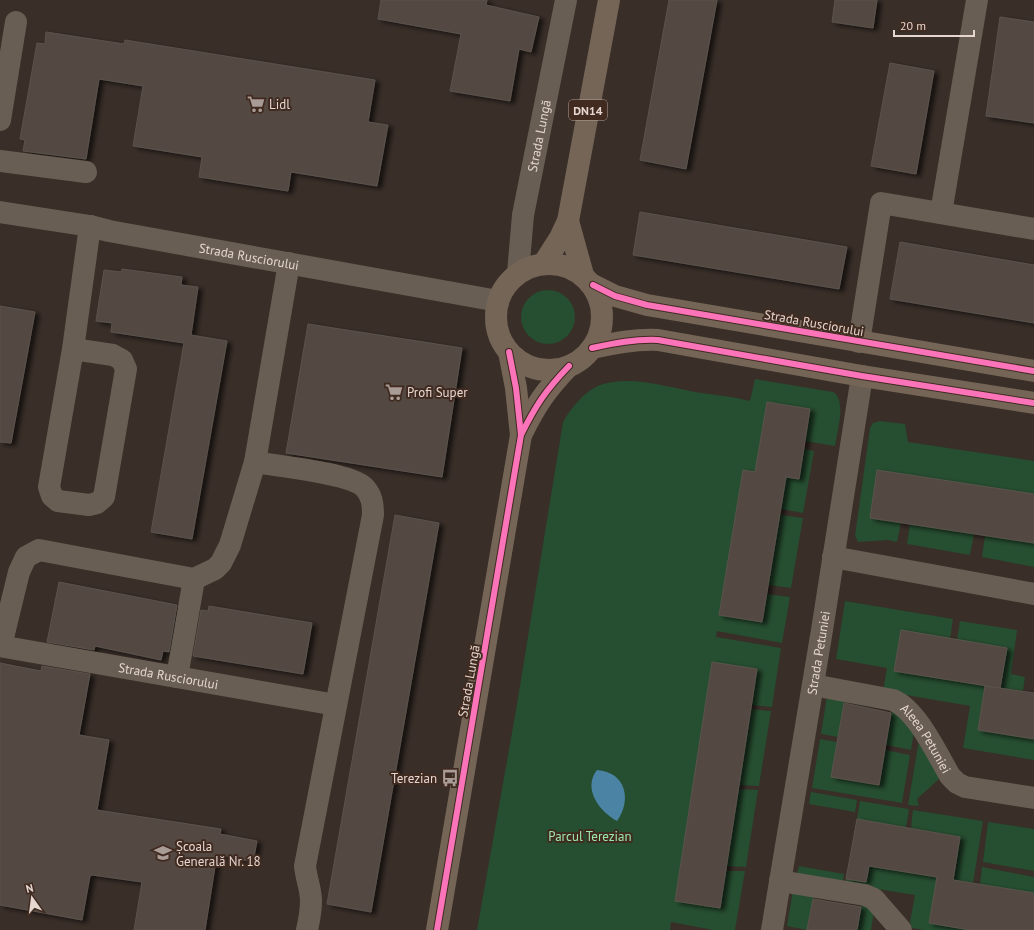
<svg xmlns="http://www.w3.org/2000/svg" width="1034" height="930" font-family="'PT Sans',sans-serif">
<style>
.green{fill:#264e30}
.water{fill:#4a83a3}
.building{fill:#524943;stroke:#5b534c;filter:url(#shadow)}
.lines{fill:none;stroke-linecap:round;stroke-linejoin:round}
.minor{stroke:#695e53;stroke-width:22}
.major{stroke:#746557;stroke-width:22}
.cycleway-casing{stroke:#412b20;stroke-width:8}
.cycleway{stroke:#fb73b8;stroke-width:6}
.labels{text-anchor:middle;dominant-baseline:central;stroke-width:4;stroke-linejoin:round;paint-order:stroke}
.shield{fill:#412b20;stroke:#b4a39b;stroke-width:1}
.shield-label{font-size:12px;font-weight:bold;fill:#e5d6d0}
.poi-label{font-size:13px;fill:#e5d6d0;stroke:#412b20;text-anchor:start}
.street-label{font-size:13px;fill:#e5d6d0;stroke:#412b20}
.park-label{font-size:13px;fill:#9ae8ab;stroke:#412b20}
</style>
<defs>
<filter id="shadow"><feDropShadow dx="4.5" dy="2.5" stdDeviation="2" flood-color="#0009"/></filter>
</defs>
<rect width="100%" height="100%" fill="#392e28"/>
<!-- green -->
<g class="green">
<circle cx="548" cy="317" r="27"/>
<path d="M755,379l78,13c14,8 4,40 2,54l-30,-5 5,-32 -43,-7 -12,70 -12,-2 -24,145 42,7 5,-28 24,3 -8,46 -65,-12 -1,6 65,11 -9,59 -21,-2 -50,33 -26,162 45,8 6,-37h19l-10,59h-22l-42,-8 -1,8h-193l39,-220 47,-288c9,-15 22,-32 40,-38 30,-9 68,4 98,9 16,2 33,4 49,8z"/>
<polygon points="880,421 905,424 908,442 1034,461 1034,494 901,523 897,542 888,540 858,542 855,536 870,428 873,423"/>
<polygon points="804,449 814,451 803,513 781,509 786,477 799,479"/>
<polygon points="780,515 803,518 791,588 768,585"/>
<polygon points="910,524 974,534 970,555 907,544"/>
<polygon points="985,535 1034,543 1034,567 982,557"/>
<polygon points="845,601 953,619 950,639 901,631 894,671 985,685 978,730 1034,739 1034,760 963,748 970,706 883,691 887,668 836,659"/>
<polygon points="960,621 1017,630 1011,674 1025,677 1023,691 1000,688 1007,648 957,640"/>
<polygon points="827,696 892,707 914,732 911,750 886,745 892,710 844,702 838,737 821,734"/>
<polygon points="750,709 771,711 759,786 739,785"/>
<polygon points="820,739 837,742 832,777 879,785 885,750 910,755 902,803 812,788"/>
<polygon points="919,740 939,776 939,779 917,799 919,806 908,805"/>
<polygon points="738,789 758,790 746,867 727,866"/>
<polygon points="811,792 857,800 855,812 809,804"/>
<polygon points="860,801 909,809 906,828 857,819"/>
<polygon points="913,810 983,821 973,883 953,880 960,837 911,828"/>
<polygon points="988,822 1034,829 1034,871 983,862"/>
<polygon points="849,862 937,877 929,923 970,930 924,930 912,928 910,922 915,895 845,884"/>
<polygon points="799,866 844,874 843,882 797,873"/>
<polygon points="982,867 1034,877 1034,893 980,885"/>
<polygon points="793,890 864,903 874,911 871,930 857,930 862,903 814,895 807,930 787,926"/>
</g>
<!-- water -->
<path class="water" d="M597,770c29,2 35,30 20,51 -17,-9 -35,-32 -20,-51z"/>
<!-- building -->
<g class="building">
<polygon points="381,0 487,0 486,5 539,17 531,52 519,49 510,101 450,91 461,34 378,19"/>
<polygon points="669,0 717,0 686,169 640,160"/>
<polygon points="835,0 877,0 873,28 832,22"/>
<polygon points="1000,17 1034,22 1034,123 986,116"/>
<polygon points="46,32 124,44 125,40 375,80 368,122 388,125 377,186 291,172 288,191 199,177 202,157 133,146 143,86 99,79 86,159 23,151 25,140 20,139 37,43 45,44"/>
<polygon points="890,63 934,71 916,174 871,166"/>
<polygon points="640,212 847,247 839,289 633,255"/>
<polygon points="900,242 1034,265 1034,323 890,299"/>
<polygon points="122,269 182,277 181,285 198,287 191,335 227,341 192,539 151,532 184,343 111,332 112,323 96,321 104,270 121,272"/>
<polygon points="0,306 35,312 11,443 0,442"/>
<polygon points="308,324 462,348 442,477 286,453"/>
<polygon points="767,402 810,409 799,479 786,477 762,622 719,615 743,470 755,472"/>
<polygon points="877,470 1034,494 1034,543 870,518"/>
<polygon points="395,515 439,523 371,912 327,904"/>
<polygon points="59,582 177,605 169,652 163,651 161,660 95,646 94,650 47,642"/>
<polygon points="209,606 312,623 303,674 193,656 201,610 208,611"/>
<polygon points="901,630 1007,648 1000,688 894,671"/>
<polygon points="712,662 757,669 720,908 675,901"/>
<polygon points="0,663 41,671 42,666 90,674 79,735 109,740 97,810 221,829 220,834 257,841 253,862 217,854 205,930 134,930 142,882 92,875 90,876 82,920 0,905"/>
<polygon points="985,686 1034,693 1034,739 978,730"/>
<polygon points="844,703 891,713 879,785 831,777"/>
<polygon points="857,819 960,837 953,880 1034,893 1034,930 970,930 929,923 937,877 869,866 866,882 846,879"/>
<polygon points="813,899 861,907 857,930 807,930"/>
</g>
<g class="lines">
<!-- minor -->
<g class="minor">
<polyline points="0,120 16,22"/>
<polyline points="0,161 86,172"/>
<path id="s1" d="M0,212l90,14 19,5 389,70"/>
<polyline points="941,213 977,0"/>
<path id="s2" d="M518,273l5,-58 43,-215"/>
<polyline points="859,342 881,203 1034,229"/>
<polyline points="73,349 113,355 122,360 126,369 104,497 97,503 89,505 58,501 52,496 49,487 73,349 90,226"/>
<path d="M255,462c22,4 95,11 109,25 8,8 9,17 9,28l-68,351c1,12 6,23 6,35 0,10 -2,20 -4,29"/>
<polyline points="833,557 1034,594"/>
<path id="s3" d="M0,646l336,59"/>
<polyline points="1,646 19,572 26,557 39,550 194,579 215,569 221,563 230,545 255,462 289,263"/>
<polyline points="177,677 194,579"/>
<path id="s4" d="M813,685l80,15c24,10 44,54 57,76l7,7 8,4 69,11"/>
<polyline points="780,881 865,895 874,899 901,930"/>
<path id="s5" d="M772,930l50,-300 40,-254"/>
</g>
<!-- major -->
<g class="major">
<polyline points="568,221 583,275"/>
<polyline points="544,263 560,238 568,221 609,0"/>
<circle cx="549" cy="317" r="53"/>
<polyline points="593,285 615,296 647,305 1034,371"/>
<path d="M592,348c23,-5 43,-9 66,-8l204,36 172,27"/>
<path d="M521,435c15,-30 24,-44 48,-69"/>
<polyline points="437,930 521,435 516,388 509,352"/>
</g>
<!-- cycleway casing -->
<g class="cycleway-casing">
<g id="cycleway">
<polyline points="593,285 615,296 647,305 1034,371"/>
<path d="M592,348c23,-5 43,-9 66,-8l204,36 172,27"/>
<path d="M521,435c15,-30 24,-44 48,-69"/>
<polyline points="437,930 521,435 516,388 509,352"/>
</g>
</g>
<!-- cycleway -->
<use href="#cycleway" class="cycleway"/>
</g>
<!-- icons -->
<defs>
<g id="supermarket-bare" transform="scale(1.38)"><path d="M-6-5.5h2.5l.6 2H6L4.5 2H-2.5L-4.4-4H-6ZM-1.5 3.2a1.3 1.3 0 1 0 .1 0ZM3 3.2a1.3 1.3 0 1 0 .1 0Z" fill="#a99b95" stroke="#412b20" stroke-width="2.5" paint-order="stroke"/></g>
<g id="bus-bare" transform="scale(1.38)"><path d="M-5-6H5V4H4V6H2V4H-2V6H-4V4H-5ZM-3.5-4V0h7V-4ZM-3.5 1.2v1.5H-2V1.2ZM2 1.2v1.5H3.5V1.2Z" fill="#a99b95" stroke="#412b20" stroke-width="2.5" paint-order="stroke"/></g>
<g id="school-bare" transform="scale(1.38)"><path d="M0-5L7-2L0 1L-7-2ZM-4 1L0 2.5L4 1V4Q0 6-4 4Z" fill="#a99b95" stroke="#412b20" stroke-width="2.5" paint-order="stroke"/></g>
</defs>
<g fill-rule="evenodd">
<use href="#supermarket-bare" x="256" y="104"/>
<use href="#supermarket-bare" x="394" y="392"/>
<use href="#bus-bare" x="450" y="778"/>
<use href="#school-bare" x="163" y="853"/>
</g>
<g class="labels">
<!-- shield labels -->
<rect class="shield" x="569" y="100" width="38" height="20" rx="3"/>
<g class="shield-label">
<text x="588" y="110">DN14</text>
</g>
<!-- poi labels -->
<g class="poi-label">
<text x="269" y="104">Lidl</text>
<text x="407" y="392">Profi Super</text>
<text x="437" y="778" text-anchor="end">Terezian</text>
<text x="176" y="846">Școala<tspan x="176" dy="15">Generală Nr. 18</tspan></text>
</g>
<!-- street labels -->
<g class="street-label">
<text stroke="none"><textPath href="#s2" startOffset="139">Strada Lungă</textPath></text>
<text stroke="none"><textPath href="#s1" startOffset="253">Strada Rusciorului</textPath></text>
<text transform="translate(814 323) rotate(10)">Strada Rusciorului</text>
<text stroke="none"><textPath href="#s5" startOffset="281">Strada Petuniei</textPath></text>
<text stroke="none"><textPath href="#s3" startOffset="171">Strada Rusciorului</textPath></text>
<text transform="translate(469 681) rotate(-80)">Strada Lungă</text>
<text stroke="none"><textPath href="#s4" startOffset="133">Aleea Petuniei</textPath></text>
</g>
<!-- park labels -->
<g class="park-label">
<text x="590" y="836">Parcul Terezian</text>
</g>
</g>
<!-- north arrow -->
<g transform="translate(32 898) rotate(346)" stroke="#412b20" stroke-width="3" paint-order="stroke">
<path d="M0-3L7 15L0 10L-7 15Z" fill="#e5d6d0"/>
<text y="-6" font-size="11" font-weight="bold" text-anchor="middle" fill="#e5d6d0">N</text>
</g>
<!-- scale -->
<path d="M894 30v6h80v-6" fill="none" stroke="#e5d6d0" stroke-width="2"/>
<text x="900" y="30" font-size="12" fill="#e5d6d0" stroke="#412b20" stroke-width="3" paint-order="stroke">20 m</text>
</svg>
